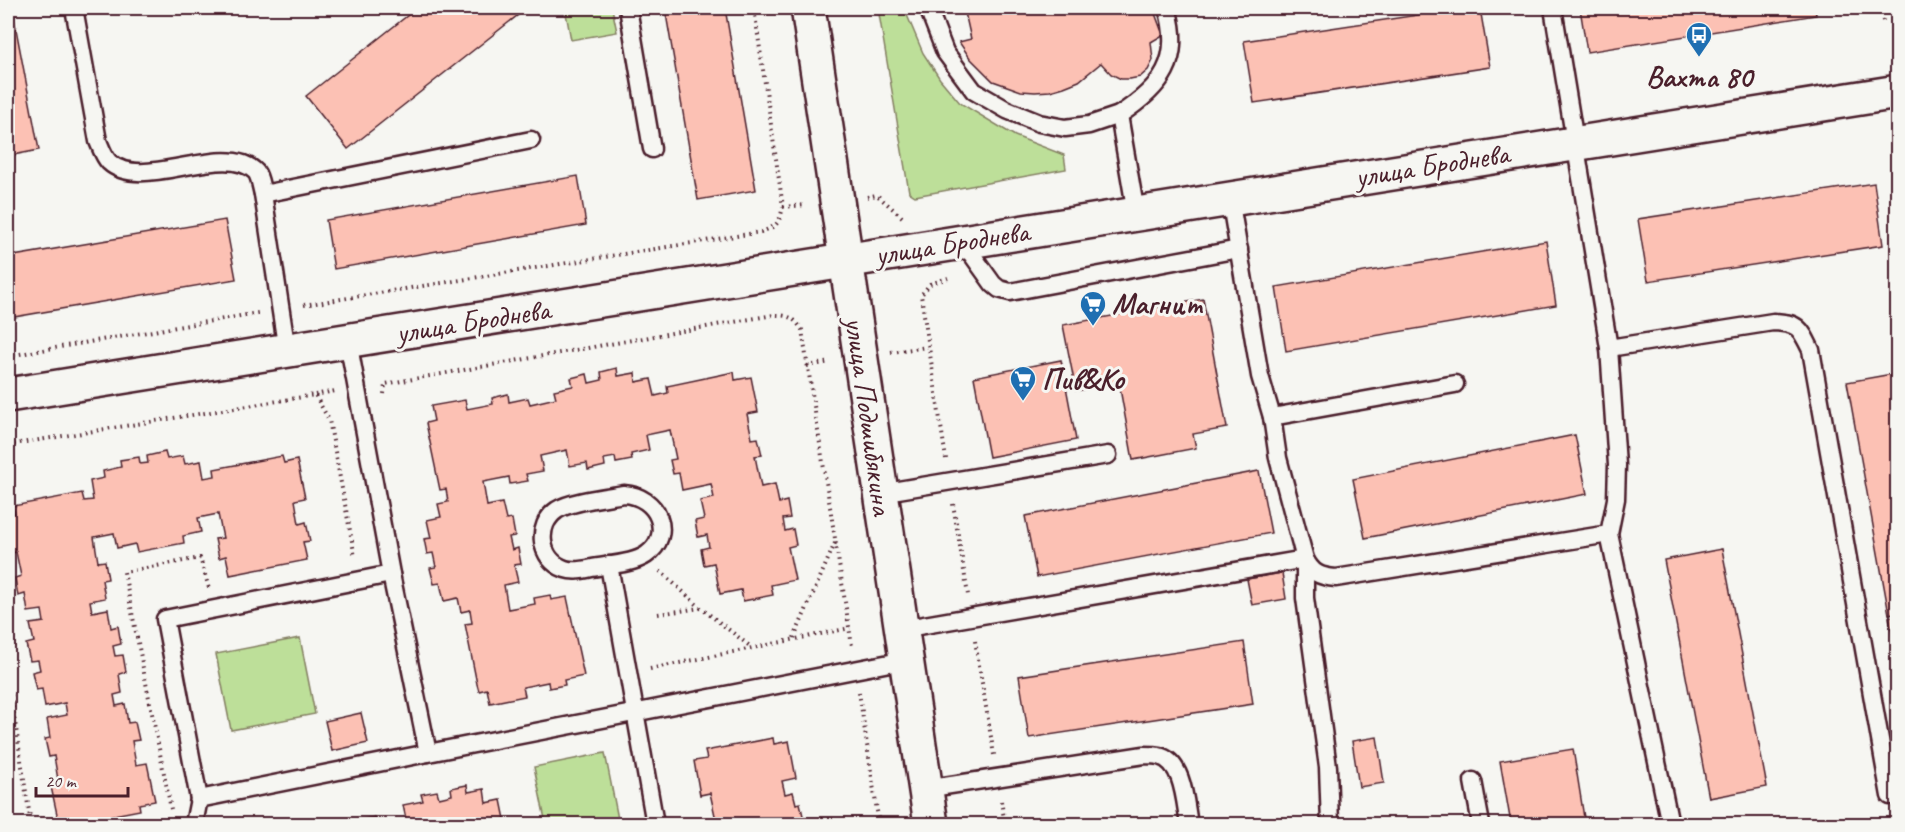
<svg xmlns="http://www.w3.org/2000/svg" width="1905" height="832" font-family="Caveat,sans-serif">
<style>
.green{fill:#bddf99;stroke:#847f62;stroke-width:1.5}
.building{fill:#fcc1b4;stroke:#4a1f2b;stroke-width:1.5}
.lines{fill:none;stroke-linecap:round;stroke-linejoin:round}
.service-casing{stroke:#4a1f2b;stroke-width:21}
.secondary-casing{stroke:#4a1f2b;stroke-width:38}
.path{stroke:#4a1f2b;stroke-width:4;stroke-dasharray:1.5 4.5;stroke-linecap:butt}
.service{stroke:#f6f6f2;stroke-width:16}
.secondary{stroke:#f6f6f2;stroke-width:33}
.labels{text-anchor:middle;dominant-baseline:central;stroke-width:6;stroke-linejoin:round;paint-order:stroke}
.poi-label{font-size:30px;font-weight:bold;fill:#4a1f2b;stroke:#f6f6f2;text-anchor:start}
.street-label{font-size:30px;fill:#4a1f2b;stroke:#f6f6f2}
</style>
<rect width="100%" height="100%" fill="#f6f6f2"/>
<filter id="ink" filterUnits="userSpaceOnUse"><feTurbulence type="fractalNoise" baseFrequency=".0167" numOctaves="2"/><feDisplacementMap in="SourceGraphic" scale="12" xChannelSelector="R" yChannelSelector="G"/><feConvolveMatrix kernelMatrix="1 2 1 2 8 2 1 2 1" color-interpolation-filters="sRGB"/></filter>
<g filter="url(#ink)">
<!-- green -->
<g class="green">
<polygon points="565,8 612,8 617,32 571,40"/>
<polygon points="878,8 904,8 923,53 940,79 960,103 1015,136 1064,155 1066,169 915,196 909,192"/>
<polygon points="300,638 315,714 231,730 216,654"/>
<polygon points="605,753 619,824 546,824 534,767"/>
</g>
<!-- building -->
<g class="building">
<polygon points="8,8 12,8 39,150 8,156"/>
<polygon points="417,8 527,8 348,149 306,96"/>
<polygon points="665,8 725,8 756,190 698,200"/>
<polygon points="964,8 1153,8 1163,35 1151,42 1153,60 1148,70 1140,77 1130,79 1121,79 1111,74 1101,63 1079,81 1064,87 1050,91 1035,92 1021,91 993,81 970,58 959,42 971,39"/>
<polygon points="1464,8 1480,8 1490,67 1254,103 1244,41"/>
<polygon points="1580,8 1815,8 1816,15 1587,52"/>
<polygon points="578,176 586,225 334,269 326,220"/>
<polygon points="1874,183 1883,245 1648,281 1638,219"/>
<polygon points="225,220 236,279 8,318 8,257"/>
<polygon points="1546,241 1556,305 1286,351 1276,287"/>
<polygon points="1203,299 1227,428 1193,434 1196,448 1133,460 1119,383 1076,391 1063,325"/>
<polygon points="1061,360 1076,440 989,457 974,377"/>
<polygon points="617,368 618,376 635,373 636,382 651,379 655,396 668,393 667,386 734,372 735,380 751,377 758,412 747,414 752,439 758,438 762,455 755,456 761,487 775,484 779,503 787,501 790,518 783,519 785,531 793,529 796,545 788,547 795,580 771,585 773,595 743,601 741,590 720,594 714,563 704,565 701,549 709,547 707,535 698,537 695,521 704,519 700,501 714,498 711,484 682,490 679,473 673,474 670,460 676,459 670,430 646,435 649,450 631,454 632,460 616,463 615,457 604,459 605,466 588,470 587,463 570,466 567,450 540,456 543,471 526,474 528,481 510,484 509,477 483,482 487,506 502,503 506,520 512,519 515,536 509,537 512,550 518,548 521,564 514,565 518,582 504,585 508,609 535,604 534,598 550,595 551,600 567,597 584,676 564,680 565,685 549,688 548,682 523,687 525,696 490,703 487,689 479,691 477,684 465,624 472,623 470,610 461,612 458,598 444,601 440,583 434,584 430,568 436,567 433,553 427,554 424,539 431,538 427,520 441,517 438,504 448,502 446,489 440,490 426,423 434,421 431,406 465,400 467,409 493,404 492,398 508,394 509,402 528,398 530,404 556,398 554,390 573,386 571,378 587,374 589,383 602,380 601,372"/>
<polygon points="1898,373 1898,612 1889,614 1847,382"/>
<polygon points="1575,435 1587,494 1365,538 1353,479"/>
<polygon points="165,452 167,459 183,456 185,464 201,461 204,478 215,476 214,469 282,456 284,463 297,460 305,498 295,500 299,524 306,522 310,541 303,542 307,560 230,575 226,556 219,558 215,539 223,538 218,514 198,518 201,532 183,536 184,543 137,552 135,544 117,548 114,533 94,537 98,562 105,561 108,579 102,580 105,598 90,601 92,612 108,609 111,628 118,626 121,644 113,646 115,656 123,655 126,672 119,674 122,693 114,695 116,706 125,704 128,723 135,722 139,740 132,741 136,765 147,763 155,801 139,804 140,810 72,823 71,817 58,819 50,782 58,780 54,756 49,757 45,739 50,738 47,719 67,715 65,703 45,707 42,689 36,690 32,672 40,670 38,660 30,661 26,644 34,642 30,624 44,622 42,610 28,612 25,594 18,596 15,578 21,576 16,552 8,554 8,515 15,513 13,506 82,493 84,501 93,500 90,481 104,478 103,471 121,467 120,460 139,457 140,464 148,463 147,456"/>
<polygon points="1259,471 1271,533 1037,577 1025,516"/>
<polygon points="1722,549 1767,787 1709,798 1664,560"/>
<polygon points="1282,573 1286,599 1252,605 1247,579"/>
<polygon points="1898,616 1898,666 1889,617"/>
<polygon points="1244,642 1253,704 1029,738 1019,676"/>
<polygon points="361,713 368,743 332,751 325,721"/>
<polygon points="1377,737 1384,783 1359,787 1352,741"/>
<polygon points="773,738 774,744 789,741 796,778 782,781 785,794 793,792 796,804 800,803 804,820 796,821 797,824 710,824 709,821 716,820 710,793 700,795 694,761 707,759 705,751"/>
<polygon points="1573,749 1585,824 1511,824 1500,761"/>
<polygon points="467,785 468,792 484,789 486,803 501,800 506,824 358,824 357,820 375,817 377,824 406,819 403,805 423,801 421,794 437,791 439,798 452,795 451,788"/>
</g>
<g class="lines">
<!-- service casing -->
<g class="service-casing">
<g id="service">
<path d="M74,8l24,133c3,7 6,16 11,21 33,31 116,-22 147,10 4,5 5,16 7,22l24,157"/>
<polyline points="628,8 652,149"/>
<polyline points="928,8 945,52 974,91 1007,110 1039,123 1065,128 1089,125 1119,115 1136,213"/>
<path d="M1553,8l56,340 164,-26c25,1 27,5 38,28l79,446"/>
<path d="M1119,115c43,-28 64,-55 48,-107"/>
<polyline points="263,194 531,140"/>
<path d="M1230,198l30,178 12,41 6,41 27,101c7,14 15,18 31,19l273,-44"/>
<polyline points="963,242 993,284 999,289 1010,292 1239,249"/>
<polyline points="348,341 391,574 428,753 905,660"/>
<polyline points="1609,348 1617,465 1616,499 1609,534 1670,824"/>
<polyline points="1272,417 1455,384"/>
<polyline points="880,493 1108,455"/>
<path d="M624,494c34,2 51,41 22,61 -13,9 -39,10 -54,13 -9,2 -18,4 -27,1 -26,-9 -30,-44 -8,-59 14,-9 50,-13 67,-16z"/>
<polyline points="609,565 655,824"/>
<polyline points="901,629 1305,559 1305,598 1328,767 1330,824"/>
<polyline points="1473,781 1481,824"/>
<path d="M925,789l219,-34c5,0 11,0 15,1 25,6 26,48 30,68"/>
<polyline points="199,799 165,619 391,574"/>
<polyline points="194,824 199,799 428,753"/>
</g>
</g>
<!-- secondary casing -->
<g class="secondary-casing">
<g id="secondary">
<polyline points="808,8 931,824"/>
<polyline points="8,395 1898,92"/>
</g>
</g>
<!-- path -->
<g class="path">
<polyline points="1880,8 1883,21"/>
<polyline points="1880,10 1893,8"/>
<polyline points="867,197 877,195 902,217"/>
<polyline points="783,207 806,205"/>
<path d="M304,305l457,-73c16,-6 18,-8 22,-25l-29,-199"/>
<polyline points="891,352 927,347"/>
<polyline points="8,356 258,313"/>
<polyline points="807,366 830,362"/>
<path d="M384,394l1,-10 388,-69c15,0 21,2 29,15l50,316"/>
<polyline points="315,395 335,391"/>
<polyline points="8,445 315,395 329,420 355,557"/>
<polyline points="946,459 921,295 930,284 948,278"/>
<polyline points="953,504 968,595"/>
<polyline points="660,571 701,608 751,647"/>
<polyline points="658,614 701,608"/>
<polyline points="794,638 835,543"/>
<polyline points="975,641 994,755"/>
<polyline points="650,669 850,628"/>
<polyline points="8,677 31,824"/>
<polyline points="859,692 879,824"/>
<polyline points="1001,801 1005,824"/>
<polyline points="171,809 124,572 200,558 209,588"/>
</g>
<!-- service -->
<use href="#service" class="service"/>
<!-- secondary -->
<use href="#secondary" class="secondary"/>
</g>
</g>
<!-- icons -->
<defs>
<g id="bus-pin" transform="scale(1.35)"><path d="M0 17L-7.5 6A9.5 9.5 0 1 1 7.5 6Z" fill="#1f6fb2" stroke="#f6f6f2"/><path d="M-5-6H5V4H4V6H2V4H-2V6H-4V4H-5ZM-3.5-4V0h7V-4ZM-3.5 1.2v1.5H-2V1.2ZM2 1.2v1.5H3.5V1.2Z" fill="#fff"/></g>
<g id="supermarket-pin" transform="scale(1.35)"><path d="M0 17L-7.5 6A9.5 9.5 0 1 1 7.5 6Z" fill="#1f6fb2" stroke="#f6f6f2"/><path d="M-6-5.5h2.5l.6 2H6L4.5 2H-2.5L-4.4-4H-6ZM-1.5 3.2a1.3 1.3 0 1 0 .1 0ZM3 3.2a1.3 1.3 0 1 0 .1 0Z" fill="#fff"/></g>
</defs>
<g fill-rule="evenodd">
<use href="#bus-pin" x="1699" y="35"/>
<use href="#supermarket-pin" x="1093" y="304"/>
<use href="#supermarket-pin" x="1023" y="379"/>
</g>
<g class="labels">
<!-- poi labels -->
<g class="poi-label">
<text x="1699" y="77" text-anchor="middle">Вахта 80</text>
<text x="1112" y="304">Магнит</text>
<text x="1042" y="379">Пив&amp;Ко</text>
</g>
<!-- street labels -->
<g class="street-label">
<text transform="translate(1432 165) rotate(-9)">улица Броднева</text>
<text transform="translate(952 243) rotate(-9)">улица Броднева</text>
<text transform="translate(473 321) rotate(-9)">улица Броднева</text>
<text transform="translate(869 416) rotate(82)">улица Подшибякина</text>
</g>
</g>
<!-- margin -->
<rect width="1905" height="832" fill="none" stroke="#f6f6f2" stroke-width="30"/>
<rect x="15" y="15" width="1875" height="802" fill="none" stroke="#4a1f2b" stroke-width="2" filter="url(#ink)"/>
<!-- scale -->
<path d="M36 787v9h92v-9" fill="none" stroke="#4a1f2b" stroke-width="3"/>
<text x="45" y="787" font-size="18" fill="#4a1f2b" stroke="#f6f6f2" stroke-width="4.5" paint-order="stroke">20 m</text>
</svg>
